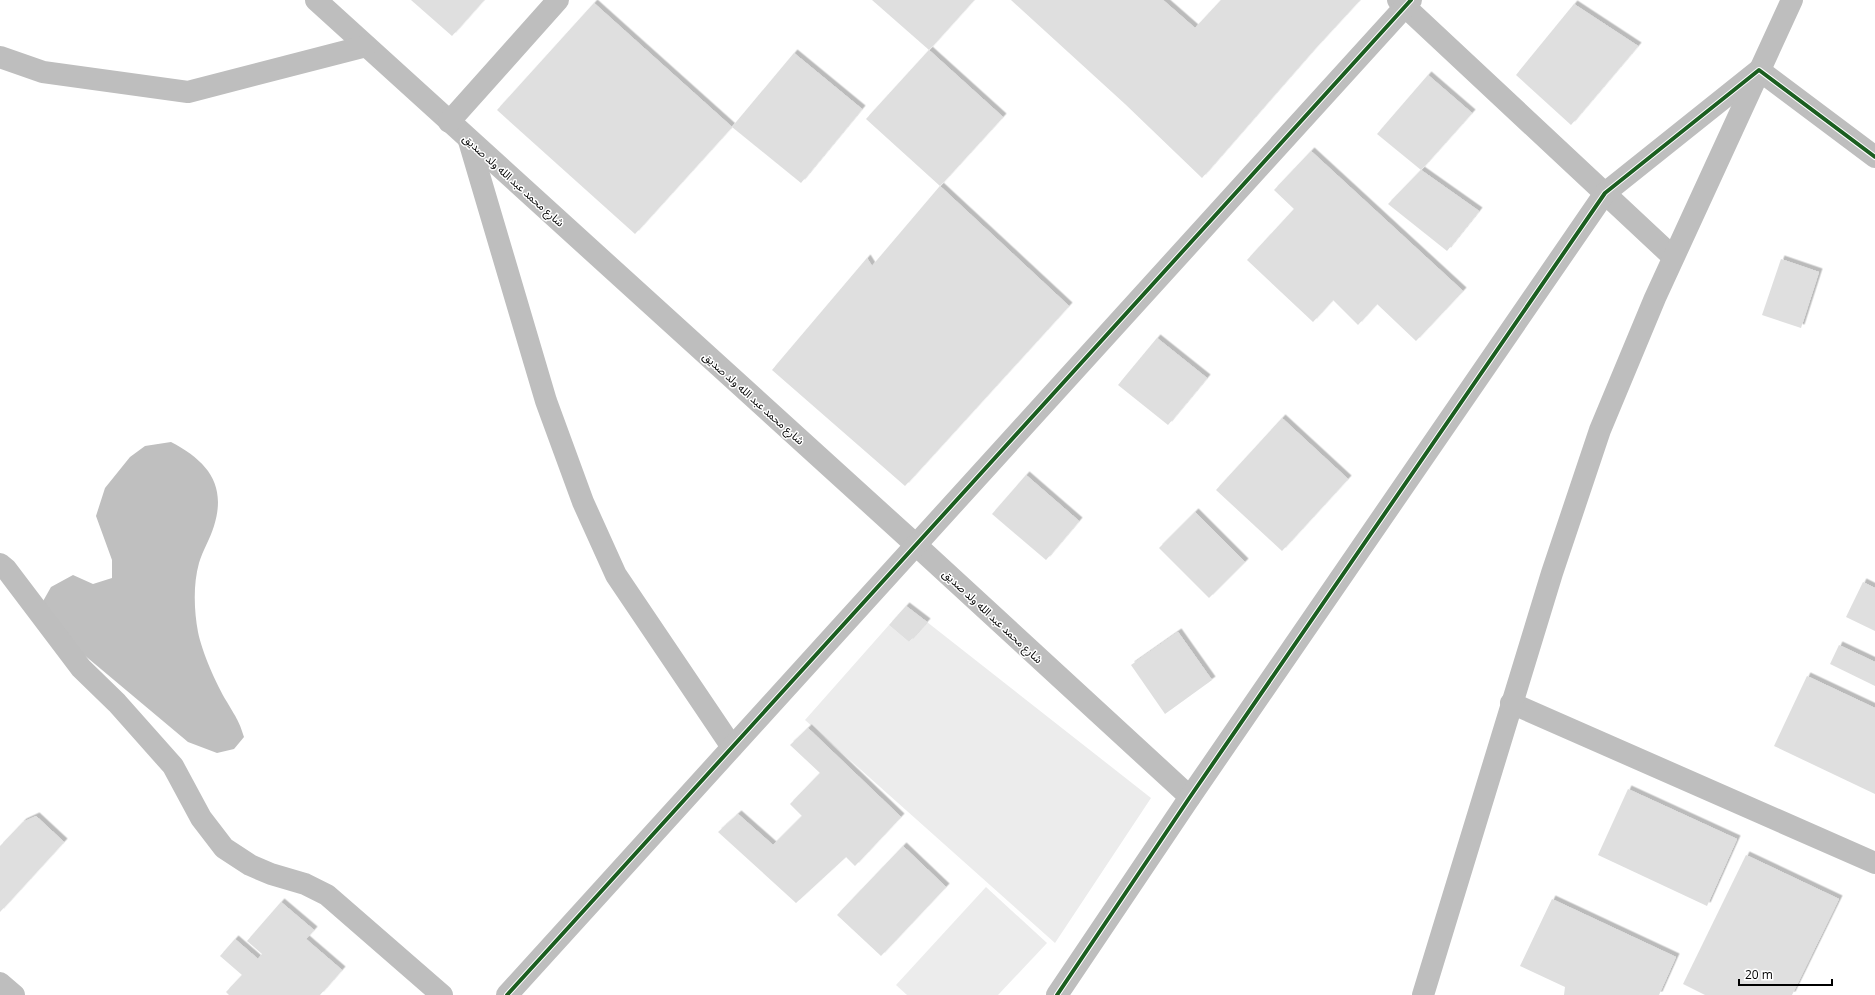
<svg xmlns="http://www.w3.org/2000/svg" width="1875" height="995" font-family="'Open Sans','Noto Sans Arabic',sans-serif">
<style>
.green{fill:#ececec}
.water{fill:#bfbfbf}
.building{fill:#dfdfdf;filter:url(#shadow)}
.lines{fill:none;stroke-linecap:round;stroke-linejoin:round}
.minor{stroke:#bebebe;stroke-width:22}
.tertiary{stroke:#bebebe;stroke-width:22}
.cycleway-casing{stroke:#fff;stroke-width:6}
.cycleway{stroke:#1b5e20;stroke-width:4}
.labels{text-anchor:middle;dominant-baseline:central;stroke-width:3;stroke-linejoin:round;paint-order:stroke}
.street-label{font-size:11px;fill:#000;stroke:#fff}
</style>
<defs>
<filter id="shadow"><feDropShadow dx="3.5" dy="-3.5" stdDeviation="0" flood-color="#0004"/></filter>
</defs>
<rect width="100%" height="100%" fill="#fff"/>
<!-- green -->
<g class="green">
<polygon points="927,622 1151,798 1055,943 805,720 889,625 909,642"/>
<polygon points="986,887 1047,943 998,995 907,995 896,985"/>
</g>
<!-- water -->
<path class="water" d="M171,442c36,19 56,42 43,84 -4,13 -11,24 -15,37 -6,21 -5,48 -1,69 4,20 18,52 29,70 8,14 12,18 17,35l-10,12 -17,4 -29,-11 -105,-88 -41,-51 9,-16 22,-12 20,9 19,-6v-18l-16,-44 9,-28 25,-31 15,-11z"/>
<!-- building -->
<g class="building">
<polygon points="411,0 484,0 452,36"/>
<polygon points="872,0 974,0 929,50"/>
<polygon points="1011,0 1163,0 1195,28 1221,0 1360,0 1312,52 1202,178 1125,104"/>
<polygon points="594,3 732,127 635,234 497,110"/>
<polygon points="1574,4 1638,46 1571,125 1516,75"/>
<polygon points="929,50 1003,117 940,186 1069,306 905,486 772,370 867,258 872,266 940,186 866,119"/>
<polygon points="794,53 862,109 801,183 732,127"/>
<polygon points="1428,75 1472,113 1421,170 1377,134"/>
<polygon points="1311,151 1463,291 1416,341 1377,304 1358,325 1333,300 1313,322 1247,260 1294,209 1274,190"/>
<polygon points="1421,170 1479,211 1447,251 1388,204"/>
<polygon points="1781,259 1819,272 1801,328 1762,315"/>
<polygon points="1157,338 1207,378 1168,425 1118,385"/>
<polygon points="1282,418 1348,479 1282,551 1216,490"/>
<polygon points="1026,475 1079,521 1046,560 992,514"/>
<polygon points="1195,512 1245,562 1209,598 1159,548"/>
<polygon points="1863,582 1875,588 1875,631 1846,617"/>
<polygon points="906,606 927,622 909,642 889,625"/>
<polygon points="1178,632 1212,680 1165,714 1131,665"/>
<polygon points="1839,645 1875,662 1875,686 1830,664"/>
<polygon points="1807,676 1875,708 1875,794 1774,746"/>
<polygon points="808,728 901,817 855,866 846,857 796,903 718,832 738,814 773,845 802,816 790,804 820,773 790,745"/>
<polygon points="1628,789 1737,839 1707,906 1598,855"/>
<polygon points="36,816 64,842 0,912 0,846 23,822"/>
<polygon points="903,846 946,887 881,956 837,915"/>
<polygon points="1746,855 1839,899 1792,995 1705,995 1683,984"/>
<polygon points="1552,899 1676,957 1659,995 1564,995 1565,987 1520,966"/>
<polygon points="281,902 314,930 306,939 342,970 320,995 229,995 226,992 242,975 220,956 235,939 258,959 262,954 247,941"/>
</g>
<g class="lines">
<!-- minor -->
<g class="minor">
<polyline points="316,0 916,545 1190,797"/>
<polyline points="1398,0 1673,257"/>
<polyline points="0,57 43,72 188,92 366,46"/>
<polyline points="449,122 558,0"/>
<polyline points="469,141 546,401 583,502 616,575 732,747"/>
<polyline points="0,564 6,569 81,668 117,703 173,766 201,818 224,848 250,865 271,874 305,884 327,895 442,995"/>
<polyline points="1511,703 1875,863"/>
<polyline points="0,983 14,995"/>
<polyline points="507,995 1411,0"/>
<polyline points="1057,995 1190,797 1605,193 1759,70 1875,157"/>
</g>
<!-- tertiary -->
<polyline class="tertiary" points="1423,995 1552,573 1600,430 1655,298 1792,0"/>
<!-- cycleway casing -->
<g class="cycleway-casing">
<g id="cycleway">
<polyline points="507,995 1411,0"/>
<polyline points="1057,995 1190,797 1605,193 1759,70 1875,157"/>
</g>
</g>
<!-- cycleway -->
<use href="#cycleway" class="cycleway"/>
</g>
<g class="labels">
<!-- street labels -->
<g class="street-label">
<text transform="translate(514 180) rotate(42)">شارع محمد عبد الله ولد صديق</text>
<text transform="translate(754 398) rotate(42)">شارع محمد عبد الله ولد صديق</text>
<text transform="translate(993 616) rotate(43)">شارع محمد عبد الله ولد صديق</text>
</g>
</g>
<!-- scale -->
<path d="M1739 979v6h93v-6" fill="none" stroke="#000000" stroke-width="2"/>
<text x="1745" y="979" font-size="12" fill="#000000" stroke="#ffffff" stroke-width="3" paint-order="stroke">20 m</text>
</svg>
